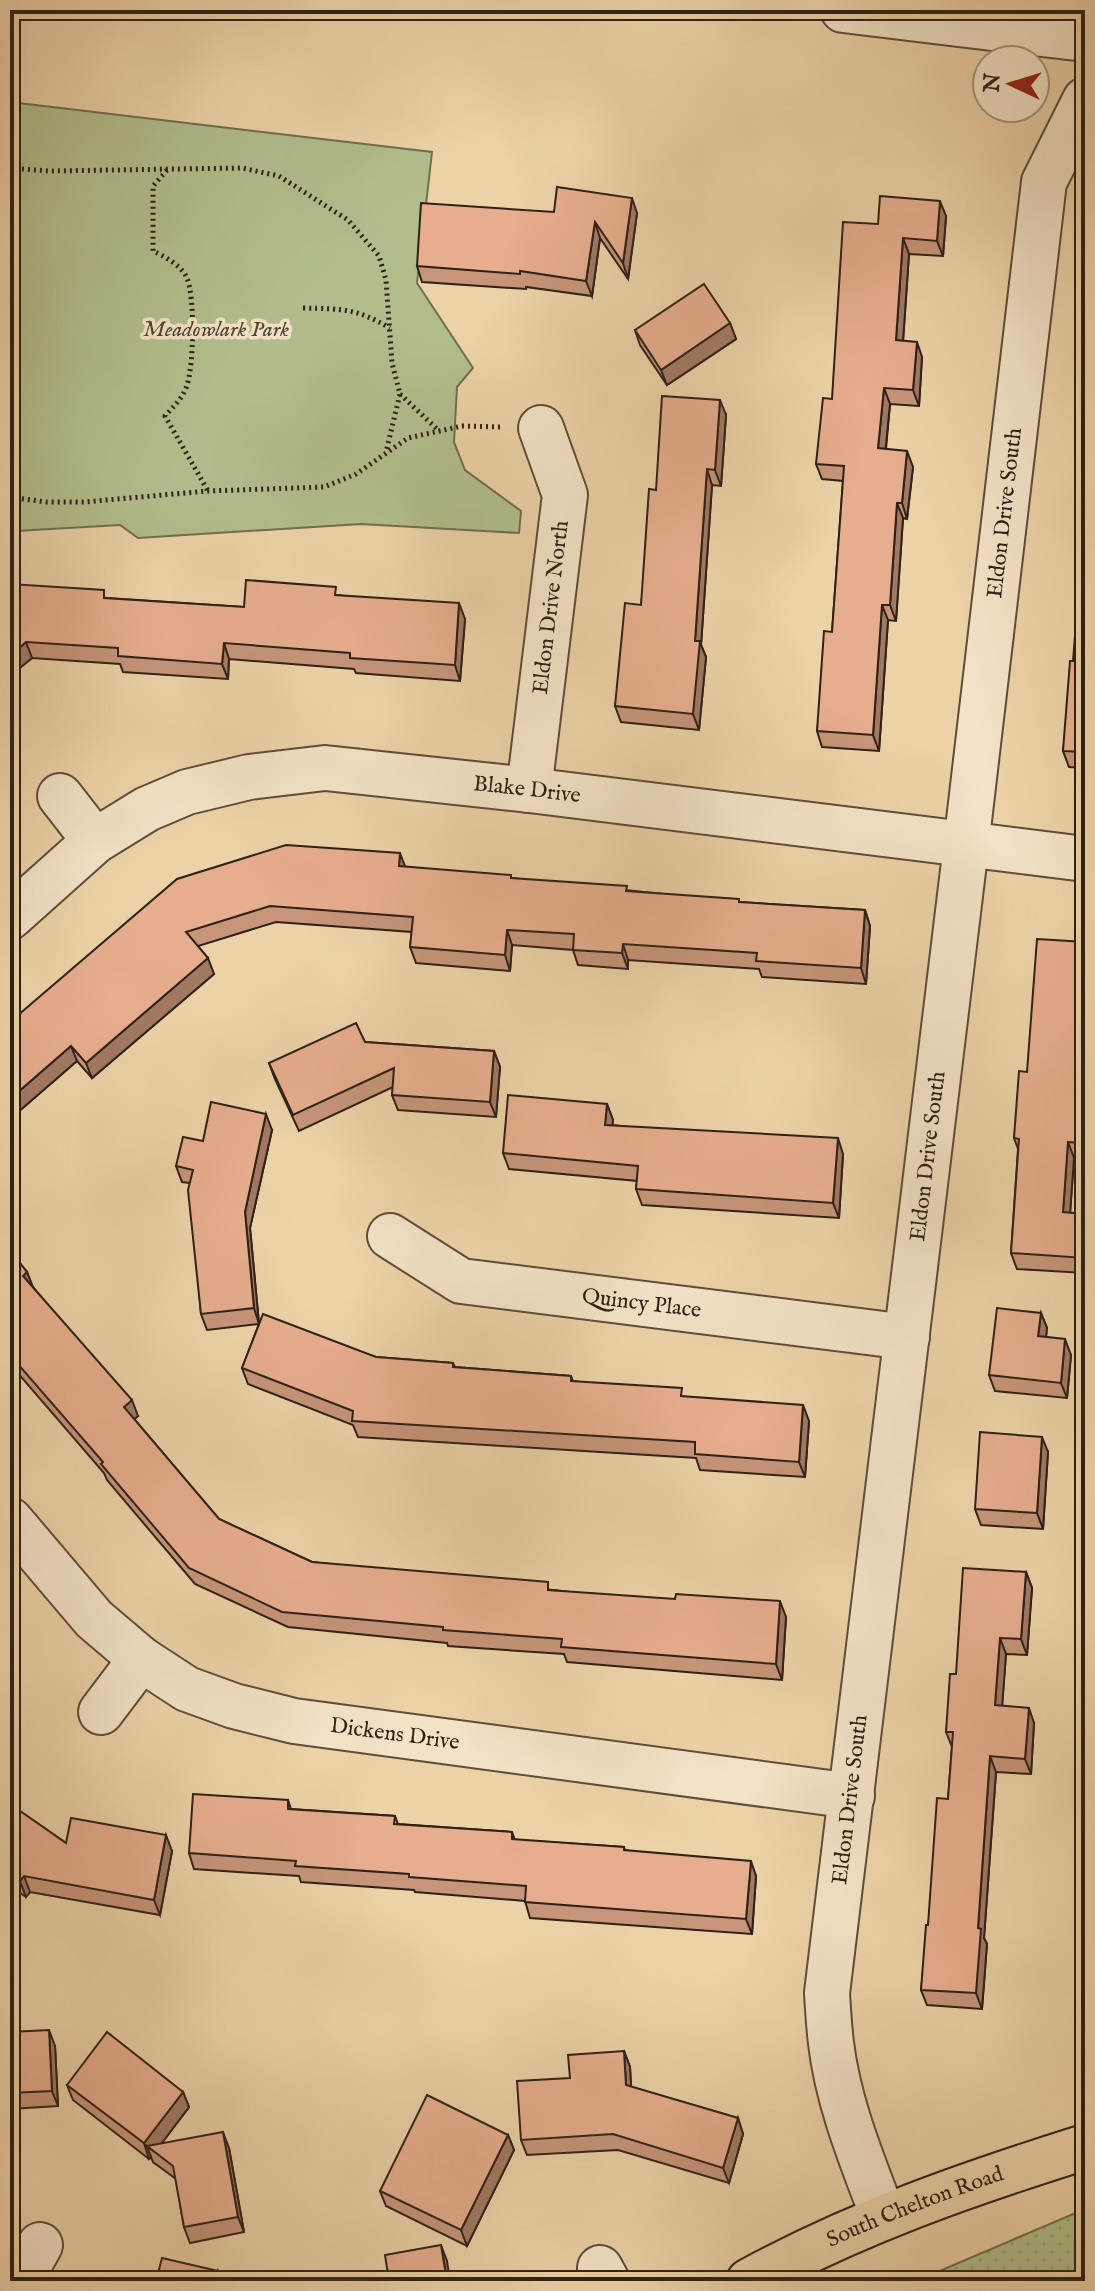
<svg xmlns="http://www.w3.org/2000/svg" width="1095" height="2291" font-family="'IM FELL English',serif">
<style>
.grass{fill:url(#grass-dots);stroke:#716e51;stroke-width:2}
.green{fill:#b2bd8c;stroke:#716e51;stroke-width:2}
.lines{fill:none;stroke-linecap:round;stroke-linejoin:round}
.minor-casing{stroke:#5f4c3a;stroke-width:48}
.major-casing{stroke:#302016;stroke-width:48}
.path{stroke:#302016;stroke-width:5;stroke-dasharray:2 4;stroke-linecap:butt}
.minor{stroke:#f3e2c6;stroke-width:44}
.major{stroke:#ecd2a7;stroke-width:44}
.wall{fill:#c6957a;stroke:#302016;stroke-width:2}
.shaded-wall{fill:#a17963;stroke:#302016;stroke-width:2}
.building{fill:#e6ad8e;stroke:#302016;stroke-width:2}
.labels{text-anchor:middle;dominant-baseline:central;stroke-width:7;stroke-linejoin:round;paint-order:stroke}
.park-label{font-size:22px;font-style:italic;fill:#504734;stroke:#f3e2c6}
.street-label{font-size:22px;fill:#302016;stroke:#f3e2c6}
</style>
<defs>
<pattern id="grass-dots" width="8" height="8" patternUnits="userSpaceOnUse" patternTransform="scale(2)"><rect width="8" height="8" fill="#b2bd8c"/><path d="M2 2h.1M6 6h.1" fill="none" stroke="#99a278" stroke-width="1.8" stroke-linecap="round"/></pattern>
</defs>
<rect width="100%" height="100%" fill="#ecd2a7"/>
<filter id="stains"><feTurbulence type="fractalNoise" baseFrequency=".0025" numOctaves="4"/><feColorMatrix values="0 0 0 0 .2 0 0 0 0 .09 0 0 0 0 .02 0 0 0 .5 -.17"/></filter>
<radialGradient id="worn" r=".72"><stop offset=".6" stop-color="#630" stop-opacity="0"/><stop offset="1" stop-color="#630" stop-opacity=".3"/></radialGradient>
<!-- grass -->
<polygon class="grass" points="1085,2209 1085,2281 916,2281"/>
<!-- green -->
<polygon class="green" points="10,102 432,152 417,283 473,368 457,387 454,442 465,470 521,511 519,533 361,524 138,538 120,525 16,531 10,529"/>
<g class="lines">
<!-- minor casing -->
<g class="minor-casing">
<g id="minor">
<polyline points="843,10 1085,39"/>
<path id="s1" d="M529,790l36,-295 -24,-67"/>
<polyline points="60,796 95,841"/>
<path id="s2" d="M10,917l85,-76 52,-32 40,-17 62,-15 76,-9 204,22 556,69"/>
<path id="s3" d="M390,1236l71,45 446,56"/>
<path id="s4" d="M10,1520l84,99 47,40 46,30 47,17 60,15 558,75"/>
<polyline points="101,1712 141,1659"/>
<path id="s5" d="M883,2216c-21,-56 -45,-113 -52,-173 -2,-16 -3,-33 -4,-50l139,-1147 78,-664 41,-82"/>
<polyline points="600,2268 607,2281"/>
<polyline points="20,2281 40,2245"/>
</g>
</g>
<!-- major casing -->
<g class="major-casing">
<g id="major">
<path id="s6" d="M749,2281c109,-59 218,-97 336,-134"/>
</g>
</g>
<!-- path -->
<g class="path">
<polyline points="10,168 48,171 242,168 279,176 348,220 379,256 386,280 392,363 400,394 386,452"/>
<path d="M167,170l-14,16v65c11,5 29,15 34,27 8,20 7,86 0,107 -4,13 -13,21 -22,31l43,75"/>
<path d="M303,308c40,1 52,0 87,20"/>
<polyline points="400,394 438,430"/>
<polyline points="10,497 46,502 84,502 208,491 324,487 356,474 408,438 462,426 501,427"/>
</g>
<!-- minor -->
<use href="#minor" class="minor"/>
<!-- major -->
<use href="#major" class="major"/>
</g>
<!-- wall -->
<g class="wall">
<polygon points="554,212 637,213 628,279 600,238 592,296 526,287 526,289 422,282 417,266"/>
<polygon points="946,216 943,256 909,254 903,341 922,357 919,406 890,404 886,449 913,467 907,519 903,518 896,621 888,620 879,751 822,747 817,731 832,632 843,481 822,479 816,464 878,224"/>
<polygon points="730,323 736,339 667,385 640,345 635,330"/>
<polygon points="726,415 721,486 712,485 701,645 706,657 699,730 621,722 615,706 641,605 656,490"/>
<polygon points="1085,560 1085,768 1069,767 1063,751"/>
<polygon points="10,584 107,598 244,607 339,595 465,619 460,681 356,673 354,669 229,659 228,679 123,672 120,664 32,658 10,676"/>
<polygon points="405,867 740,902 865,910 870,926 866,984 762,977 759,969 628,960 628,969 578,965 573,950 512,945 510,971 416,963 410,947 412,932 276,922 198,946 214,974 92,1078 77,1061 10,1119 177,879"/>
<polygon points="1085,942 1085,1158 1074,1158 1070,1213 1085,1214 1085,1273 1017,1269 1011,1253 1018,1149 1014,1138 1027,1072"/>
<polygon points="365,1042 494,1051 500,1067 496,1117 398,1110 392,1095 393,1087 299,1131 275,1079 269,1063"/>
<polygon points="607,1104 613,1120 612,1125 843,1154 839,1218 642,1205 636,1189 637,1181 509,1169 503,1153"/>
<polygon points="272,1130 250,1228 259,1323 376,1357 453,1363 455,1367 571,1376 573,1381 685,1397 809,1421 805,1477 700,1470 696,1458 358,1437 353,1425 248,1384 242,1368 259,1324 207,1330 201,1314 190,1183 182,1182 176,1166 203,1141"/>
<polygon points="10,1251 27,1272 33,1287 138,1416 134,1419 219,1519 312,1562 786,1617 782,1680 567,1662 564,1654 448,1646 447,1643 288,1627 195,1584 107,1480 104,1473 10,1364"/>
<polygon points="1041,1313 1047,1328 1046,1337 1071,1355 1067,1398 995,1391 989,1375"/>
<polygon points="1048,1452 1043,1529 981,1525 975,1509"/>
<polygon points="1026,1572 1032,1588 1027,1655 1006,1654 1002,1706 1034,1723 1031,1774 996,1772 984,1938 987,1944 982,2009 927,2005 921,1990 928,1925 948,1799 952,1747 946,1732 956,1674"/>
<polygon points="288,1800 291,1809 395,1816 398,1824 512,1832 515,1840 624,1847 625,1850 756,1876 752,1934 530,1918 525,1901 415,1892 414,1890 301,1882 299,1876 194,1869 189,1853"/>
<polygon points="10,1804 66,1843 172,1851 160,1915 30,1892 26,1897 10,1886"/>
<polygon points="10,2032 55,2046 58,2106 10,2109"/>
<polygon points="624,2051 630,2067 631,2087 738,2118 743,2134 729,2183 618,2150 527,2155 521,2140 570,2078"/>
<polygon points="67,2085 183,2092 189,2107 161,2144 229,2148 244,2232 190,2243 184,2227 176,2179 153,2162 151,2157 149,2159 73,2100"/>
<polygon points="508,2135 514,2150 467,2246 386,2206 380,2191"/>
</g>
<!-- shaded-wall -->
<g class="shaded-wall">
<polygon points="632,198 637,213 628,279 623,263"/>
<polygon points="940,201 946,216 943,256 937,241"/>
<polygon points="595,222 600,238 592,296 586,281"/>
<polygon points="903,238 909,254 902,356 896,340"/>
<polygon points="730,323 736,339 667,385 661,370"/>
<polygon points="917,342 922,357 919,406 913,390"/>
<polygon points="884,388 890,404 884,464 878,448"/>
<polygon points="720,400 726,415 721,486 715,470"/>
<polygon points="907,451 913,467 907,519 902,503"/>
<polygon points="707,469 712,485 701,645 706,657 699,730 693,714 695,641"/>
<polygon points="897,503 903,518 896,621 890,605"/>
<polygon points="459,603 465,619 460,681 455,665"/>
<polygon points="882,605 888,620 879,751 873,735"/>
<polygon points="26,642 32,658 10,676 10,656"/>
<polygon points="224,643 229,659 228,679 222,664"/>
<polygon points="400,853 406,869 399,866"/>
<polygon points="865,910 870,926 866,984 861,968"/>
<polygon points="507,930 512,945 510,971 505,955"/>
<polygon points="623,944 628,960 628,969 622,953"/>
<polygon points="208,958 214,974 92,1078 86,1063"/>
<polygon points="71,1046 77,1061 10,1119 10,1099"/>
<polygon points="494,1051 500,1067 496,1117 490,1102"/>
<polygon points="1085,1077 1085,1156 1080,1143"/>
<polygon points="607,1104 613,1120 611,1140 605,1125"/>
<polygon points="266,1114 272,1130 250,1228 259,1324 254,1308 245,1212"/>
<polygon points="838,1138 843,1154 839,1218 833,1203"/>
<polygon points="1068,1142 1074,1158 1069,1228 1063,1212"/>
<polygon points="27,1272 33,1288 23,1276"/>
<polygon points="1041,1313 1047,1328 1044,1352 1038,1336"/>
<polygon points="1065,1339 1071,1355 1067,1398 1061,1383"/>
<polygon points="132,1400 138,1416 130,1423 124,1407"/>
<polygon points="803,1405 809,1421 805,1477 799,1462"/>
<polygon points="1042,1437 1048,1452 1043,1529 1037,1513"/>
<polygon points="1026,1572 1032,1588 1027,1655 1021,1639"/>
<polygon points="780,1601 786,1617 782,1680 776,1664"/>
<polygon points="1000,1638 1006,1654 1001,1721 995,1705"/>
<polygon points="1029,1708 1034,1723 1031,1774 1025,1759"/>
<polygon points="990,1756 996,1772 984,1938 987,1944 982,2009 976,1993 978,1928"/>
<polygon points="166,1835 172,1851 160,1915 154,1900"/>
<polygon points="751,1861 756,1876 752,1934 746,1919"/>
<polygon points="24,1876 30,1892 26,1897 20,1881"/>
<polygon points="49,2030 55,2046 58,2106 52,2091"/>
<polygon points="624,2051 630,2067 632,2101 626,2085"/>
<polygon points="183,2092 189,2107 155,2152 147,2146 151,2157 149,2159 144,2143"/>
<polygon points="738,2118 743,2134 729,2183 723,2168"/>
<polygon points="223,2132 229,2148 244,2232 238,2217"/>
<polygon points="508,2135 514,2150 467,2246 461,2230"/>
<polygon points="441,2245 447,2261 450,2281 447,2281"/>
<polygon points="218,2271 222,2281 216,2281"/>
</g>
<!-- building -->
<g class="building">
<polygon points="557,187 632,198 623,263 595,222 586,281 520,271 520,274 417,266 421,203 554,212"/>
<polygon points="880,196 940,201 937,241 903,238 896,340 917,342 913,390 884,388 878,448 907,451 902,503 897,503 890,605 882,605 873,735 817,731 824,631 832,632 844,466 816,464 823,398 832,399 843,222 878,224"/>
<polygon points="704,284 730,323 661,370 635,330"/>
<polygon points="662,396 720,400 715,470 707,469 695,641 700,641 693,714 615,706 625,603 641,605 649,489 656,490"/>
<polygon points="1081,560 1085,560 1085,752 1063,751 1070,661 1073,661"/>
<polygon points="246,580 336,587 335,595 459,603 455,665 350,658 350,653 224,643 222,664 118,656 118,648 26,642 10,656 10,584 104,590 104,598 244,607"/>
<polygon points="286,845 400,853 399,866 511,875 511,878 627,886 626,891 739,899 739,902 865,910 861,968 756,961 757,953 623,944 622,953 573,950 574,934 507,930 505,955 410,947 413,917 270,906 186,932 208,958 86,1063 71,1046 10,1099 10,1022 177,879"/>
<polygon points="1037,939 1085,942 1085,1077 1080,1143 1068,1142 1063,1212 1085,1214 1085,1258 1011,1253 1019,1139 1014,1138 1019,1071 1027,1072"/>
<polygon points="356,1023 365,1042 494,1051 490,1102 392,1095 394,1068 293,1115 269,1063"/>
<polygon points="508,1095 607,1104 605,1125 838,1138 833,1203 636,1189 638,1166 503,1153"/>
<polygon points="211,1102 266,1114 245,1212 254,1308 201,1314 188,1190 193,1170 176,1166 183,1137 203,1141"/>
<polygon points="10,1251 27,1272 23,1276 132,1400 124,1407 219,1519 312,1562 548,1582 548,1590 675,1599 676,1594 780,1601 776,1664 561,1647 562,1639 443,1630 443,1627 282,1612 189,1568 101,1464 103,1462 10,1355"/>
<polygon points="997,1308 1041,1313 1038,1336 1065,1339 1061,1383 989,1375"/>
<polygon points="263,1314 376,1357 453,1363 453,1367 571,1376 571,1381 682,1388 681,1396 803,1405 799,1462 695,1454 695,1442 352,1421 353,1411 242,1368"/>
<polygon points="980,1432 1042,1437 1037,1513 975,1509"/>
<polygon points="963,1568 1026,1572 1021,1639 1000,1638 995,1705 1029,1708 1025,1759 990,1756 978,1928 981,1929 976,1993 921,1990 926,1925 928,1925 937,1798 948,1799 953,1732 946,1732 950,1674 956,1674"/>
<polygon points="193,1794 288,1800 288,1809 395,1816 394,1824 512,1832 512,1839 624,1847 624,1850 751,1861 746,1919 525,1902 526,1886 409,1877 409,1874 295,1866 296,1861 189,1853"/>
<polygon points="10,1804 66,1843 71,1818 166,1835 154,1900 24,1876 20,1881 10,1874"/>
<polygon points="49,2030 52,2091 10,2093 10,2032"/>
<polygon points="107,2032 183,2092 144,2143 67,2085"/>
<polygon points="624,2051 626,2085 738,2118 723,2168 613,2134 521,2140 517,2081 570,2078 568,2055"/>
<polygon points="427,2095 508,2135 461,2230 380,2191"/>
<polygon points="223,2132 238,2217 184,2227 173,2166 147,2146"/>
<polygon points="441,2245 447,2281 389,2281 385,2255"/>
<polygon points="162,2258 218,2271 216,2281 156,2281"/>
</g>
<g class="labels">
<!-- park labels -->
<g class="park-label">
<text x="216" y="330">Meadowlark Park</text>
</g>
<!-- street labels -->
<g class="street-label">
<text stroke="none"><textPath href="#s5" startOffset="1722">Eldon Drive South</textPath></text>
<text stroke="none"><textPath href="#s1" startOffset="184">Eldon Drive North</textPath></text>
<text stroke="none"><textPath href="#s2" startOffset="562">Blake Drive</textPath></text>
<text stroke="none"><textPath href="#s5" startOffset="1074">Eldon Drive South</textPath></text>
<text stroke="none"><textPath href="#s3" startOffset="266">Quincy Place</textPath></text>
<text stroke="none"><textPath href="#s4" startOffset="460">Dickens Drive</textPath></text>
<text stroke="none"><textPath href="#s5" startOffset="426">Eldon Drive South</textPath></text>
<text stroke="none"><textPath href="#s6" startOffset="182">South Chelton Road</textPath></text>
</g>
</g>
<!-- margin -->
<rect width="1095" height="2291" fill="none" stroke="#ecd2a7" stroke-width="40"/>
<rect x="12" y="12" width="1071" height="2267" fill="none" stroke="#302016" stroke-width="4"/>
<rect x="20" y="20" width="1055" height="2251" fill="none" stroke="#302016" stroke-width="2"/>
<!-- north arrow -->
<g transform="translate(1011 84) rotate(274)"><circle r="38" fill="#f3e2c6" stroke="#a59480" stroke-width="2"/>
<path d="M0-6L14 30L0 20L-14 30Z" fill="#8f2418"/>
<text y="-12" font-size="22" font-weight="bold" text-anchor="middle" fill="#302016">N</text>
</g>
<rect width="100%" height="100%" filter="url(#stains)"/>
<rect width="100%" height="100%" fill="url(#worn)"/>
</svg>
